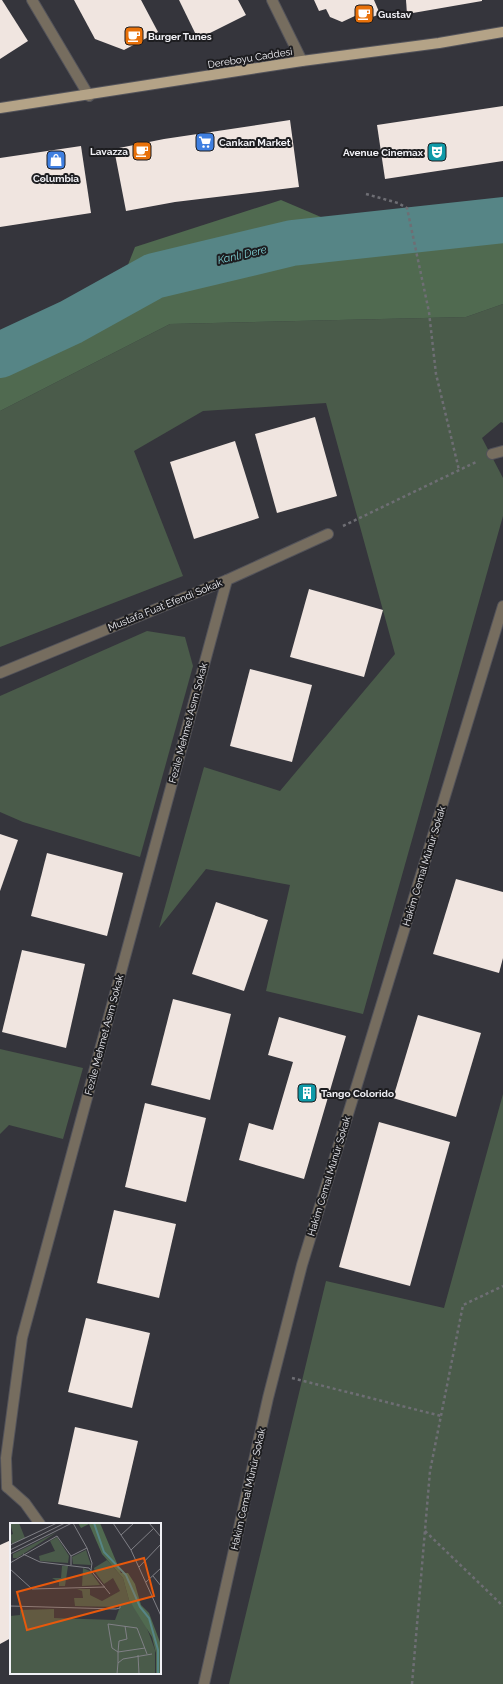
<svg xmlns="http://www.w3.org/2000/svg" width="503" height="1684" font-family="Raleway,sans-serif">
<style>
.green{fill:#4a5b4a}
.forest{fill:#506a50}
.lines{fill:none;stroke-linecap:round;stroke-linejoin:round}
.river{stroke:#568586;stroke-width:46}
.building{fill:#f0e5e0}
.minor-casing{stroke:#53535a;stroke-width:12}
.major-casing{stroke:#53535a;stroke-width:12}
.path{stroke:#6e6e74;stroke-width:2.5;stroke-dasharray:3 3;stroke-linecap:butt}
.minor{stroke:#766d5f;stroke-width:10}
.major{stroke:#b4a387;stroke-width:10}
.labels{text-anchor:middle;dominant-baseline:central;stroke-width:4;stroke-linejoin:round;paint-order:stroke}
.poi-label{font-size:10px;font-weight:bold;fill:#f1f1f6;stroke:#1d1d20;text-anchor:start}
.street-label{font-size:10px;fill:#f1f1f6;stroke:#1d1d20}
.water-label{font-size:11px;font-style:italic;fill:#7ed1d4;stroke:#1d1d20}
.inset-river{fill:none;stroke:#568586;stroke-width:2}
.inset-road{fill:none;stroke:#808086;stroke-width:1}
.view{fill:#e8590c;fill-opacity:0.15;stroke:#e8590c;stroke-width:2}
.inset-edge{fill:none;stroke:#f1f1f6;stroke-width:2}
</style>
<rect width="100%" height="100%" fill="#35353c"/>
<!-- green -->
<g class="green">
<polygon points="503,304 503,423 501,422 482,438 503,478 503,516 363,1014 266,991 290,885 206,869 159,928 204,767 280,791 395,654 326,403 203,411 134,451 183,576 0,647 0,411 170,324 466,317"/>
<polygon points="147,631 185,637 193,666 140,857 23,822 0,812 0,696"/>
<polygon points="0,1049 83,1068 63,1139 9,1125 0,1134"/>
<polygon points="503,1094 503,1684 229,1684 326,1281 444,1308"/>
</g>
<!-- forest -->
<polygon class="forest" points="503,199 503,304 466,317 170,324 0,411 0,352 103,328 135,247 281,200 328,220"/>
<g class="lines">
<!-- river -->
<polyline class="river" points="0,355 71,322 154,276 292,243 503,220"/>
</g>
<!-- building -->
<g class="building">
<polygon points="0,0 2,0 28,41 0,59"/>
<polygon points="74,0 141,0 158,32 124,50 95,39"/>
<polygon points="179,0 238,0 246,15 198,39"/>
<polygon points="314,0 374,0 380,14 360,22 357,15 342,22 330,17 326,9 319,11"/>
<polygon points="406,0 482,0 482,1 407,14"/>
<polygon points="503,106 503,161 385,179 377,125"/>
<polygon points="290,120 299,187 175,202 126,211 114,149 164,139"/>
<polygon points="81,146 91,213 0,227 0,158"/>
<polygon points="315,417 337,496 277,513 255,434"/>
<polygon points="235,441 259,518 194,539 170,462"/>
<polygon points="309,589 383,610 364,677 290,657"/>
<polygon points="250,669 312,685 292,762 230,746"/>
<polygon points="0,834 18,840 0,891"/>
<polygon points="47,853 123,873 107,936 31,916"/>
<polygon points="456,879 503,892 503,958 499,973 433,954"/>
<polygon points="216,902 268,920 244,991 192,974"/>
<polygon points="22,950 85,964 66,1048 2,1032"/>
<polygon points="173,999 231,1014 210,1100 151,1085"/>
<polygon points="418,1015 481,1033 456,1117 393,1098"/>
<polygon points="279,1017 346,1036 304,1179 239,1160 249,1123 273,1130 293,1062 268,1055"/>
<polygon points="145,1103 206,1118 186,1202 125,1187"/>
<polygon points="379,1122 450,1142 410,1286 339,1267"/>
<polygon points="114,1210 176,1224 159,1298 97,1283"/>
<polygon points="86,1318 150,1333 132,1408 68,1392"/>
<polygon points="75,1427 138,1441 120,1518 58,1504"/>
<polygon points="11,1540 11,1638 0,1644 0,1545"/>
</g>
<g class="lines">
<!-- minor casing -->
<g class="minor-casing">
<g id="minor">
<polyline points="32,0 89,96"/>
<polyline points="272,0 302,61"/>
<polyline points="492,454 503,451"/>
<polyline points="0,673 227,580 328,534"/>
<polyline points="7,1487 6,1458 22,1338 227,580"/>
<polyline points="7,1487 25,1503 40,1524"/>
<polyline points="204,1684 268,1398 302,1265 503,606"/>
</g>
</g>
<!-- major casing -->
<g class="major-casing">
<polyline id="major" points="0,108 302,61 439,43 503,32"/>
</g>
<!-- path -->
<g class="path">
<polyline points="366,194 398,203 407,208 429,312 436,374 459,470"/>
<polyline points="343,526 476,462"/>
<polyline points="292,1378 441,1416"/>
<polyline points="425,1531 503,1606"/>
<polyline points="412,1684 430,1471 463,1305 503,1286"/>
</g>
<!-- minor -->
<use href="#minor" class="minor"/>
<!-- major -->
<use href="#major" class="major"/>
</g>
<!-- icons -->
<defs>
<g id="cafe-square" transform="scale(1)"><rect x="-9" y="-9" width="18" height="18" rx="4" fill="#e8710a" stroke="#1d1d20"/><path d="M-5.5-4.5H6V0H3Q3 3.5 0 3.5H-2.5Q-5.5 3.5-5.5 0ZM3-3.2v2h1.7v-2ZM-6 4.5H4V6H-6Z" fill="#fff"/></g>
<g id="supermarket-square" transform="scale(1)"><rect x="-9" y="-9" width="18" height="18" rx="4" fill="#3f7fe0" stroke="#1d1d20"/><path d="M-6-5.5h2.5l.6 2H6L4.5 2H-2.5L-4.4-4H-6ZM-1.5 3.2a1.3 1.3 0 1 0 .1 0ZM3 3.2a1.3 1.3 0 1 0 .1 0Z" fill="#fff"/></g>
<g id="theatre-square" transform="scale(1)"><rect x="-9" y="-9" width="18" height="18" rx="4" fill="#0f9aa8" stroke="#1d1d20"/><path d="M-5-5.5Q0-4 5-5.5V0Q5 5 0 6Q-5 5-5 0ZM-3.3-2.5H-1v1.5H-3.3ZM1-2.5H3.3v1.5H1ZM-2.8 1Q0 5.5 2.8 1Z" fill="#fff"/></g>
<g id="shop-square" transform="scale(1)"><rect x="-9" y="-9" width="18" height="18" rx="4" fill="#3f7fe0" stroke="#1d1d20"/><path d="M-5-2.5h2.3a2.7 3.5 0 0 1 5.4 0H5L5.5 6h-11ZM-1.5-2.5h3a1.5 2.3 0 0 0-3 0Z" fill="#fff"/></g>
<g id="building-square" transform="scale(1)"><rect x="-9" y="-9" width="18" height="18" rx="4" fill="#0f9aa8" stroke="#1d1d20"/><path d="M-4-6H4V6H1V3H-1V6H-4ZM-2.5-4.3h1.7v1.8h-1.7ZM.8-4.3h1.7v1.8H.8ZM-2.5-1h1.7V.8h-1.7ZM.8-1h1.7V.8H.8Z" fill="#fff"/></g>
</defs>
<g fill-rule="evenodd">
<use href="#cafe-square" x="364" y="14"/>
<use href="#cafe-square" x="134" y="36"/>
<use href="#supermarket-square" x="205" y="142"/>
<use href="#cafe-square" x="142" y="151"/>
<use href="#theatre-square" x="437" y="152"/>
<use href="#shop-square" x="56" y="160"/>
<use href="#building-square" x="307" y="1093"/>
</g>
<g class="labels">
<!-- poi labels -->
<g class="poi-label">
<text x="378" y="14">Gustav</text>
<text x="148" y="36">Burger Tunes</text>
<text x="219" y="142">Cankan Market</text>
<text x="128" y="151" text-anchor="end">Lavazza</text>
<text x="423" y="152" text-anchor="end">Avenue Cinemax</text>
<text x="56" y="178" text-anchor="middle">Columbia</text>
<text x="321" y="1093">Tango Colorido</text>
</g>
<!-- street labels -->
<g class="street-label">
<text transform="translate(250 58) rotate(-9)">Dereboyu Caddesi</text>
<text transform="translate(165 605) rotate(-22)">Mustafa Fuat Efendi Sokak</text>
<text transform="translate(188 723) rotate(-75)">Fezile Mehmet Asım Sokak</text>
<text transform="translate(424 866) rotate(-73)">Hakim Cemal Münür Sokak</text>
<text transform="translate(104 1035) rotate(-75)">Fezile Mehmet Asım Sokak</text>
<text transform="translate(329 1176) rotate(-73)">Hakim Cemal Münür Sokak</text>
<text transform="translate(248 1489) rotate(-77)">Hakim Cemal Münür Sokak</text>
</g>
<!-- water labels -->
<g class="water-label">
<text transform="translate(242 255) rotate(-13)">Kanlı Dere</text>
</g>
</g>
<!-- overview -->
<g transform="translate(10 1523)">
<rect width="151" height="151" fill="#35353c"/>
<path d="M0,0h9l6,15 -13,6 -2,-9 3,-1zM47,9l-40,26h-4v-4zM47,14l12,19 -1,7 -28,-2 -1,-5 16,-5 -5,-10zM76,27l5,15 -18,-1 -1,-7zM97,37l16,18 6,22 15,21 6,15 5,14v24h-145v-58l10,-1v-5l34,-1v9l61,2 6,-16 -4,3 -42,-1 -1,-8h9l-1,-7 -5,-2h13v6l12,6 18,-10 -7,-13 -9,6 -9,-12 -1,-4zM52,43h6l-3,20h-6v-4l-7,-4h9zM73,45l7,3 10,14 -18,1z" fill="#4a5b4a"/>
<path d="M68,0h22l21,50h7l7,11 6,21 8,8 12,32v29h-5v-21l-4,-16 -23,-37 -6,-22 -21,-24 -13,-30 -8,4z" fill="#506a50"/>
<path class="inset-river" d="M84,0l10,29 22,23 14,32 9,11 9,32v24"/>
<path class="inset-road" d="M63,0l14,25 5,15 -1,7M103,0l18,27 30,66M139,0l12,14M111,12l13,-12M0,22l47,-22M0,27l55,-27M121,27l23,-22M0,31l62,-31M13,31l17,8 49,6 21,26M61,33l16,-8M0,40l47,-27 14,20v9M129,44l22,-23M0,46l22,20M143,53l8,10M136,59l15,-14M22,66l73,-2M0,83l106,3 4,-1v-3M115,103l2,13 -8,2 -1,11 27,-4M128,132l1,19M108,140v-11l-6,-4 -4,-24 29,4 10,26M107,151l1,-11 5,-4 29,-5"/>
<path class="view" d="M134,35l10,38 -127,34 -10,-38z"/>
<rect width="151" height="151" class="inset-edge"/>
</g>
</svg>
